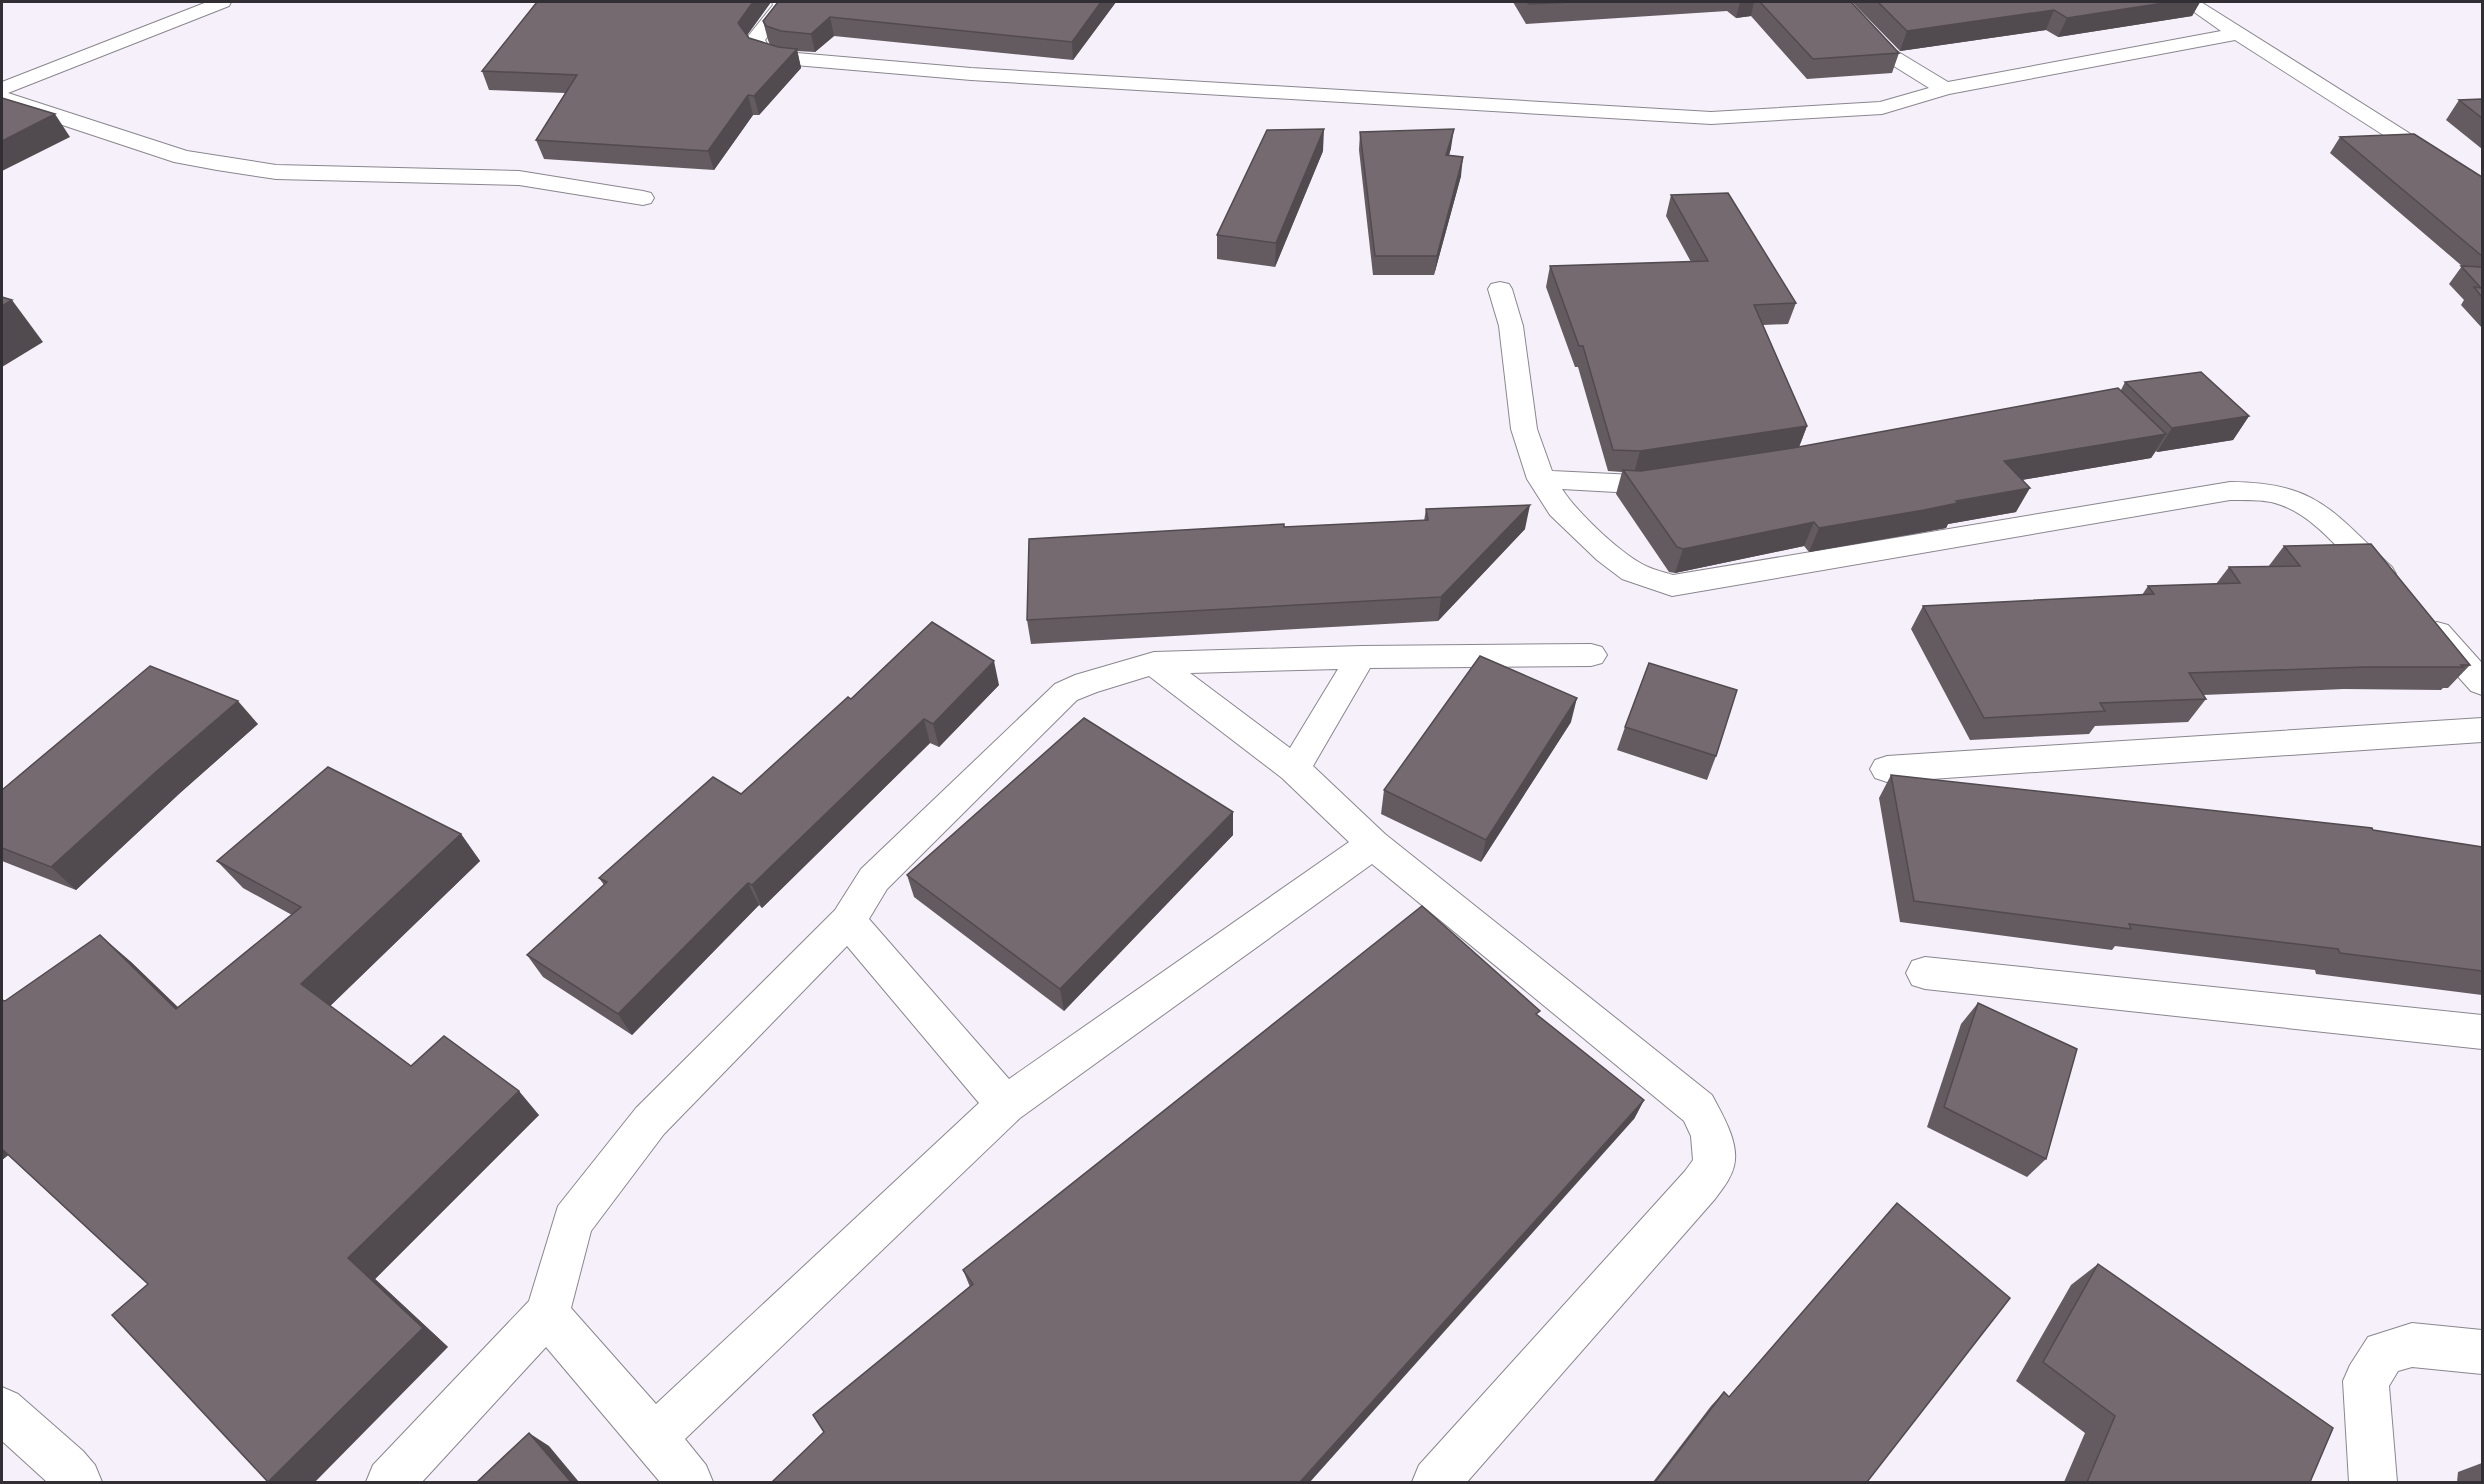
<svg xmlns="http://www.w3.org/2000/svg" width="2484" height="1484" font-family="'Alegreya Sans',sans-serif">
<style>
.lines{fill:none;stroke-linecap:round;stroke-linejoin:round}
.street-casing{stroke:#8a868e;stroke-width:2}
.street{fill:#fff;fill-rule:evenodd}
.wall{fill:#645b60}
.shaded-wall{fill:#514a4e}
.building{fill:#746a70;stroke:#514a4e;stroke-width:1.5}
</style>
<rect width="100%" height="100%" fill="#f5f0fa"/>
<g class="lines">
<!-- street casing -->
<g class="street-casing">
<g id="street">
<polygon points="207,2 231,2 229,6 8,93 187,151 276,165 519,171 643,191 651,193 654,198 651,203 643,205 519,185 276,179 217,170 174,162 2,105 2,82"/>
<polygon points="772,2 790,2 791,5 765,40 769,47 785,52 971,68 1711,112 1880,102 1929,88 1881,58 1830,2 1849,2 1895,50 1948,82 2221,31 2180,2 2201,2 2482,179 2482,195 2474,193 2235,40 1949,94 1882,114 1711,124 971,80 783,64 755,55 745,40 773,5"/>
<path d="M1500,282l9,2 3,5 11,37 14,103 15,42 82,4 30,-5 10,3 4,6 -4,6 -40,8 -72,-4c15,23 55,61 80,75 9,5 21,8 31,11l557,-93c87,0 103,30 162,85l4,7 -4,7 -11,3 -11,-3c-26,-25 -53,-63 -89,-76 -15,-6 -34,-5 -51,-5l-558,96 -50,-17 -25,-19 -47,-45 -23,-36 -16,-50 -12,-103 -11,-37 3,-5z"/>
<polygon points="2437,622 2448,625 2482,663 2482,695 2471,691 2426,641 2422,633 2426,625"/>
<path d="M1591,644l11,3 5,8 -5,8 -11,3 -221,2 -57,98 72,68 327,261c10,19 28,48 22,71 -3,13 -12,23 -19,33l-248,283h-55l7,-17 266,-294 8,-11 -2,-24 -7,-15 -312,-257 -352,254 -335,321 21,26 7,17h-53l-114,-135 -124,135h-56l7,-17 156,-164 29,-95 78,-98 199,-198 26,-41 194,-185 20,-9 79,-23 207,-6zM1338,669l-48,79 -100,-75zM1149,676l133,102 67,64 -340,237 -140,-160 18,-30 190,-189 20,-8zM847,946l132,157 -323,301 -85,-96 20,-77 73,-97z"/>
<polygon points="2482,718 2482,742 1887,782 1875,778 1870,769 1875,760 1887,756"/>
<polygon points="1925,957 2482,1015 2482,1049 1925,989 1912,985 1906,973 1912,961"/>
<polygon points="2412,1323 2482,1330 2482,1374 2412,1367 2398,1371 2389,1386 2397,1482 2349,1482 2343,1381 2350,1365 2368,1337"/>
<polygon points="2,1387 18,1394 83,1451 95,1465 102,1482 47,1482 2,1441"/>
</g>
</g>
<!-- street -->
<use href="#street" class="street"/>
</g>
<!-- wall -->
<g class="wall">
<polygon points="537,2 771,2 747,35 749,38 770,45 768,40 763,21 778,2 1116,2 1073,60 834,36 815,52 797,51 801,68 759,115 753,115 714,170 544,159 536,140 565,93 489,90 482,71"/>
<polygon points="1513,2 1851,2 1899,53 1892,73 1807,79 1751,16 1736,18 1727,11 1526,24"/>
<polygon points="1852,2 2200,2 2192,16 2058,37 2046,30 1900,51"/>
<polygon points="2482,99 2482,149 2446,120 2459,100"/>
<polygon points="1360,132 1451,148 1449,155 1461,176 1434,275 1373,275 1359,150"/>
<polygon points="2340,137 2482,177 2482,328 2461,305 2464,300 2449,284 2462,266 2330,153"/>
<polygon points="1323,151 1275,267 1217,259 1217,235"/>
<polygon points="1671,195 1796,303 1788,324 1763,325 1807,426 1799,447 1793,448 2121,390 2125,382 2249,416 2233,440 2157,452 2156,451 2151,458 2022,480 2016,512 1948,524 1946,528 1913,534 1809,552 1804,546 1675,573 1669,572 1616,494 1622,472 1608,471 1578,367 1575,367 1546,287 1550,266 1691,262 1666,216"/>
<polygon points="1426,509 1525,529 1438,621 1031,644 1027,620 1284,527 1424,521"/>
<polygon points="2284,546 2470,665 2448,688 2443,688 2441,690 2344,689 2203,695 2206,699 2188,722 2095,726 2089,734 1970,740 1911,629 1923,606 2142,595 2148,586 2216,584 2229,567 2268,567"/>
<polygon points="999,685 939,747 930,743 762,908 759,905 632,1035 543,977 527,955 604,885 599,878 741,794 851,699"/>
<polygon points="1571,722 1481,862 1381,814 1384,790"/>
<polygon points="258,724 180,793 76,890 2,861 2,790"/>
<polygon points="1625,727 1716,756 1707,780 1617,750"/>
<polygon points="1891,775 2373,830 2482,847 2482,995 2316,974 2315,970 2115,946 2112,950 1900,922 1879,798"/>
<polygon points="461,834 480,861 330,1006 411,1066 539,1115 375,1279 448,1347 148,1284 8,1155 2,1160 130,961 178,1007 292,915 243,888 217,861"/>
<polygon points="1233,835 1064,1011 914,897 907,875"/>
<polygon points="1978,1003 2046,1159 2027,1177 1927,1127 1961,1024"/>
<polygon points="1538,1016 1644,1100 1634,1119 824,1432 970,1287 963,1270"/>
<polygon points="1897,1203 1867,1482 1653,1482 1711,1406 1724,1392 1729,1397"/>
<polygon points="2098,1264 2310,1482 2064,1482 2085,1433 2016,1381 2071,1285"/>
<polygon points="2482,1463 2482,1482 2457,1482 2458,1472"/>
</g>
<!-- shaded-wall -->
<g class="shaded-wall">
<polygon points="753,2 771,2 743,41 738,23"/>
<polygon points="1101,2 1116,2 1073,60 1072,42"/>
<polygon points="1740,2 1754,2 1751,16 1736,18"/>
<polygon points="2170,2 2200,2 2192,16 2058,37 2067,18"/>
<polygon points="2054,10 2046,30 1900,51 1907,31"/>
<polygon points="830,17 834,36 815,52 811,34"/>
<polygon points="797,49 801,68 759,115 754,96"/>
<polygon points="748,95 753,115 714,170 708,151"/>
<polygon points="55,114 70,137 2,171 2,141"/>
<polygon points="1324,129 1323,151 1275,267 1276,243"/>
<polygon points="1454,129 1451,148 1444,173 1446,155"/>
<polygon points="1463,157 1461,176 1434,275 1437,256"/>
<polygon points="12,300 43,342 2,367 2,306"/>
<polygon points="2249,416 2233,440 2157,452 2172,428"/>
<polygon points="1807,426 1799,447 1634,473 1640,451"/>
<polygon points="2166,434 2151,458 1992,485 2004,461"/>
<polygon points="2030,488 2016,512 1948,524 1946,528 1913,534 1809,552 1819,528"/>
<polygon points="1530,505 1525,529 1438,621 1441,597"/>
<polygon points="1814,522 1804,546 1675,573 1683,549"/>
<polygon points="994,661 999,685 939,747 933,724"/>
<polygon points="1577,698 1571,722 1481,862 1486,840"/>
<polygon points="238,701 258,724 180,793 76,890 51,867 158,770"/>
<polygon points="924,719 930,743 762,908 752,885"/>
<polygon points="1233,812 1233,835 1064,1011 1060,989"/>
<polygon points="461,834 480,861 326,1010 301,984"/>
<polygon points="748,883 759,905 632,1035 618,1014"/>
<polygon points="100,935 130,961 205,1034 176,1009"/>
<polygon points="519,1091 539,1115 375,1279 448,1347 315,1482 268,1482 348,1258"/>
<polygon points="1644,1100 1634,1119 1310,1482 1300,1482"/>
<polygon points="2,1142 15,1150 2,1160"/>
<polygon points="529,1433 549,1446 579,1482 571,1482"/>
</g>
<!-- building -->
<g class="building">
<polygon points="537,2 753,2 738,23 749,38 778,47 797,49 754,96 748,95 708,151 536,140 577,75 482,71"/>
<polygon points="778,2 1101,2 1072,42 830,17 811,34 781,31 766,26 763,21"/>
<polygon points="1527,2 1571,2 1529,4"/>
<polygon points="1760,2 1851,2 1899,53 1813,59"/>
<polygon points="1878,2 2170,2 2067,18 2054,10 1907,31"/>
<polygon points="2,98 55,114 2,141"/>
<polygon points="2482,99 2482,118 2459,100"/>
<polygon points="1324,129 1276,243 1217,235 1267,130"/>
<polygon points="1454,129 1446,155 1463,157 1437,256 1375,256 1360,132"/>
<polygon points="2414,134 2482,177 2482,256 2340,137"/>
<polygon points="1728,193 1796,303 1754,305 1807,426 1640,451 1613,450 1583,346 1579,346 1550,266 1708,261 1671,195"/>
<polygon points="2461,266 2482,267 2482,297 2474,287 2481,288"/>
<polygon points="2,297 12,300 2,306"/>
<polygon points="2201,372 2249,416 2172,428 2125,382"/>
<polygon points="2118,388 2166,434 2004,461 2030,488 1956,501 1958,503 1924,510 1819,528 1814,522 1683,549 1677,547 1623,470 1641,471 1793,448"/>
<polygon points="1530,505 1441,597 1027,620 1029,539 1284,524 1284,527 1428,520 1426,509"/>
<polygon points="2371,544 2470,665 2461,665 2463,667 2365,667 2189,673 2206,699 2100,703 2105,711 1984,718 1923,606 2154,594 2148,586 2240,583 2229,567 2300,566 2284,546"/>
<polygon points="932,622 994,661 933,724 924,719 752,885 748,883 618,1014 527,955 607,882 599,878 713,777 741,794 848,697 851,699"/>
<polygon points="1480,656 1577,698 1486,840 1384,790"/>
<polygon points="1649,663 1737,690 1716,756 1625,727"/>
<polygon points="150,666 238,701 158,770 51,867 2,848 2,790"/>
<polygon points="1084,718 1233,812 1060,989 907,875"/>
<polygon points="328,767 461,834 301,984 411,1066 444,1036 519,1091 348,1258 423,1328 268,1482 112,1315 148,1284 2,1149 2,1000 5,1001 100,935 176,1009 301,907 217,861"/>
<polygon points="1891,775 2372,828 2373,830 2482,847 2482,971 2340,953 2338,949 2129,924 2131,929 1914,901"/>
<polygon points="1422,906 1540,1011 1536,1014 1644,1100 1300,1482 772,1482 824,1432 813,1415 973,1284 963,1270"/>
<polygon points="1978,1003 2077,1049 2046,1159 1944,1107"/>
<polygon points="1897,1203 2010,1298 1867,1482 1655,1482 1724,1392 1729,1397"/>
<polygon points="2098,1264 2333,1428 2310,1482 2087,1482 2115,1416 2043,1362"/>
<polygon points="529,1433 571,1482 477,1482"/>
</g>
<!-- border -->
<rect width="2484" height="1484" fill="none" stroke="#312f33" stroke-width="6"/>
</svg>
